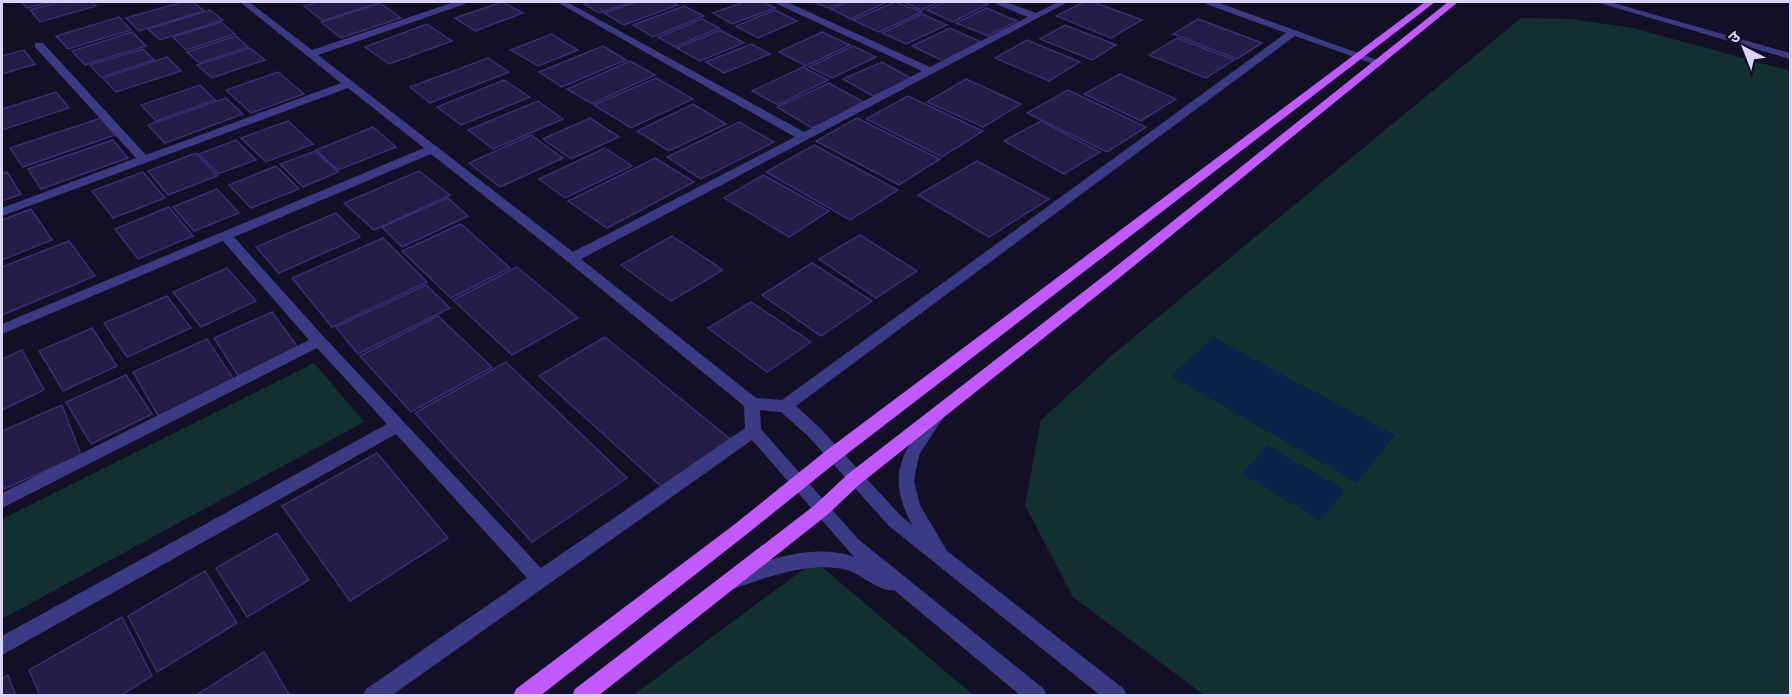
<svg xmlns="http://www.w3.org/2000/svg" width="1792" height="697" font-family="Raleway,'Noto Sans Devanagari',sans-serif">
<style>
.green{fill:#12302f}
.water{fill:#0c2248}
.building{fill:#241b47;stroke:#3b2d73;stroke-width:1.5}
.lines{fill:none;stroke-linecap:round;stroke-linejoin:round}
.minor{fill:#3d3a85;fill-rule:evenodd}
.major{fill:#c25bff;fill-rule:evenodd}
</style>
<rect width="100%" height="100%" fill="#130f26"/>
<!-- green -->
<g class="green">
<polygon points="1521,18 1571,19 1633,28 1790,71 1790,695 1204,695 1073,597 1025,505 1041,420 1111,356"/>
<polygon points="314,363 364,422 2,619 2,519"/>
<polygon points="815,561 973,695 632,696"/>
</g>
<!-- water -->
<g class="water">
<polygon points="1213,337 1395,435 1357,483 1171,376"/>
<polygon points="1267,445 1345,490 1321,521 1242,474"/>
</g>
<!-- building -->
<g class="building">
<polygon points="21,2 52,2 27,8"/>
<polygon points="60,2 92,2 96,6 40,22 30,10"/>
<polygon points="183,2 193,2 204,11 139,31 126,18"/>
<polygon points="317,2 381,2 323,21 304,6"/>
<polygon points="502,2 523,13 475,31 455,18"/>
<polygon points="591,2 632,2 599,13 584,4"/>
<polygon points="637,2 672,2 678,5 624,25 604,13"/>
<polygon points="744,2 763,2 775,8 732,24 713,13"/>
<polygon points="814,2 844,2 828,8"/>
<polygon points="848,2 881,2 885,3 851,19 831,9"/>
<polygon points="895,2 922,12 879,32 853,20"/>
<polygon points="903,2 939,2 921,10"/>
<polygon points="945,2 981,2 988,4 953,22 927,10"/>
<polygon points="1084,2 1093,2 1142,20 1111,38 1056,16"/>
<polygon points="380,3 401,18 341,38 321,22"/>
<polygon points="684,6 704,16 653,37 633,25"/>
<polygon points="986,8 1017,21 988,36 956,23"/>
<polygon points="210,10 223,20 160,40 148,29"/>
<polygon points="775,10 797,21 758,38 736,26"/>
<polygon points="922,14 947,25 906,44 882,33"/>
<polygon points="119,17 131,30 68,49 56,36"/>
<polygon points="702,19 719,28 675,47 658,37"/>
<polygon points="1198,19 1262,43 1237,59 1173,34"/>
<polygon points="221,22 235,34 186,50 173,37"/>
<polygon points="427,24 452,41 389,64 365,47"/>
<polygon points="1065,25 1116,45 1092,60 1040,39"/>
<polygon points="950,28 981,42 943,61 912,46"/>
<polygon points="720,30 744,43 700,61 677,48"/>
<polygon points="132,32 146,46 85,65 72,51"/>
<polygon points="822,32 850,45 806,66 779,52"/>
<polygon points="551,34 578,50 538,66 511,50"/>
<polygon points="236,36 248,47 199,63 187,52"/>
<polygon points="1177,38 1234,60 1206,78 1149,55"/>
<polygon points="1027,40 1080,62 1049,81 995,58"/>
<polygon points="751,44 770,54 724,73 706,62"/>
<polygon points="603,46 626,60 562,87 539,72"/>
<polygon points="853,46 876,57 832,78 809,67"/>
<polygon points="250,48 265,60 212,78 197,65"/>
<polygon points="143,49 154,60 101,77 90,65"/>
<polygon points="24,50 35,64 2,74 2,56"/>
<polygon points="167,57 181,71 116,92 103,78"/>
<polygon points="488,58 509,72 430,103 410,87"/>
<polygon points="630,61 655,75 592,104 567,89"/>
<polygon points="882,62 912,79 873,96 843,79"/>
<polygon points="803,67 828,80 778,105 752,91"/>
<polygon points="278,72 304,94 251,113 226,90"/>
<polygon points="1120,74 1176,99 1141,121 1084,94"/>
<polygon points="656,78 693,99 631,128 594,105"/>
<polygon points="966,79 1021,104 983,127 927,102"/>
<polygon points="504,80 530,97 461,125 437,107"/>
<polygon points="829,83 865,103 812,128 777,107"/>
<polygon points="200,85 215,100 156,121 141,105"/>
<polygon points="1068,90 1146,127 1107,152 1027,113"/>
<polygon points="56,92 69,108 2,130 2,109"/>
<polygon points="908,96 983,131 942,157 866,119"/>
<polygon points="226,98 243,114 165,143 148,125"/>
<polygon points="538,101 563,119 493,149 468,130"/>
<polygon points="693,104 726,124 669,151 637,131"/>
<polygon points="101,118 115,135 23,167 10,148"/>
<polygon points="590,118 619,137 571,159 543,139"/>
<polygon points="857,118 940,159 899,185 816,141"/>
<polygon points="288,121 313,144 266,162 241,138"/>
<polygon points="1041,121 1100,152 1064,174 1004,141"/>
<polygon points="739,122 774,142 701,179 667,157"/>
<polygon points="373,127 396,147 338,170 316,150"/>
<polygon points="531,135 563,158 500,187 469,163"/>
<polygon points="113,140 128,158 41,189 28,169"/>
<polygon points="236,140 256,160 218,174 199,154"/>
<polygon points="814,145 898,190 850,220 766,172"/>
<polygon points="605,148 632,166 565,198 539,179"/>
<polygon points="315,151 338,172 303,187 280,164"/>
<polygon points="196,153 217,176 168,195 148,171"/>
<polygon points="655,158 694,182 607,228 568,201"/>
<polygon points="977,161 1049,199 989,237 918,195"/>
<polygon points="276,166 299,189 251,208 229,185"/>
<polygon points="419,171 450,195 374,230 344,203"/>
<polygon points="7,172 21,194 2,201 2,174"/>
<polygon points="143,172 165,198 113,218 92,191"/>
<polygon points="763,175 829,211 789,237 724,198"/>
<polygon points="217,189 239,213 194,231 173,207"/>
<polygon points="448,198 468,216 402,247 382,227"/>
<polygon points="169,207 193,236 138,259 115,229"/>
<polygon points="31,209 52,240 2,260 2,220"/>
<polygon points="336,213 360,237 279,273 256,247"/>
<polygon points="461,224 510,268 451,298 402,251"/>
<polygon points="860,235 917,271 876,298 819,259"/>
<polygon points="672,236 723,270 671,301 621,265"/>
<polygon points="383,238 427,282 332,327 292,278"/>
<polygon points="69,241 95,276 2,315 2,267"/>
<polygon points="812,263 872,301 821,336 762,295"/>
<polygon points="517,267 578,318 512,355 453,300"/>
<polygon points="227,268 256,301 201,327 173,292"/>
<polygon points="426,285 450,308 358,354 336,327"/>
<polygon points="167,296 191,328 127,357 104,323"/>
<polygon points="751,302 811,342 767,372 708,328"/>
<polygon points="272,312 299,349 239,377 214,338"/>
<polygon points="438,316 492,367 411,412 360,356"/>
<polygon points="92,328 117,366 63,391 39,351"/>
<polygon points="605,337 730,439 662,487 539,376"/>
<polygon points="207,339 235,381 159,417 133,372"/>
<polygon points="22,350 44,390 2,410 2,359"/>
<polygon points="506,362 627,478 532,542 415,413"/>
<polygon points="126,375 152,414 91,444 66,402"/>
<polygon points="62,405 81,455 4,489 2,481 2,431"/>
<polygon points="377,453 448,538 350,601 282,506"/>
<polygon points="277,533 309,580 247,617 216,568"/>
<polygon points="205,571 237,623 157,672 128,616"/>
<polygon points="122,617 152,676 120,696 40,696 29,670"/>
<polygon points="264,652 290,696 195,696"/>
<polygon points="8,675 16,696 2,696 2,679"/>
</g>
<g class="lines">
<!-- minor -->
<g class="minor">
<path d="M240,2h9l63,48 142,-48h12l-1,2 -147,51 255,197 222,-115 -238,-135h10l237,130 118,-61 -145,-67 -1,-2h11l143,65 98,-50 -32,-13 -1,-2h11l30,11 22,-11h10l-487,257 175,139 26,2 504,-367 -80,-29 -1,-2h12l166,60 -9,2 -79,-28 -499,370 24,22 81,88 11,9c-27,-52 -9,-71 19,-114h12l2,4 -26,40 -5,26 6,24 27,46 177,138 3,7h-26l-212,-170 -81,-90 -27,-24 -21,-2 1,19 97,110 186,150 3,7h-26l-127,-106c-14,3 -36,-19 -51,-21 -37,-7 -75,8 -110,20l-7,-2 -2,-6 2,-6c39,-14 87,-33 128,-18l-102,-117 -361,256h-28l3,-7 161,-111 -131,-144 -394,221v-19l385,-212 -70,-76 -315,160v-15l307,-153 -86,-99 -221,93v-10l422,-176 -76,-60 -346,128v-8l134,-50 -101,-111v-4h8l103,112 195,-72zM431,154l136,107 177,145 1,22 -204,140 -217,-231 -90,-100z"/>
<polygon points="1596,2 1610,2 1790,53 1790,59"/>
</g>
<!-- major -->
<g class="major">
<polygon points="1425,2 1435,2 839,460 747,534 540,696 513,696 516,689 735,524 827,450"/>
<polygon points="1448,2 1458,2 1124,274 860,484 827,515 598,696 572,696 575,689 815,505 848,474 1114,268"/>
</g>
</g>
<!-- border -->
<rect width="1792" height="697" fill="none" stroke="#d9d4ff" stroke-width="6"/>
<!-- north arrow -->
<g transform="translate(1744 48) rotate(318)" stroke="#130f26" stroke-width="4.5" paint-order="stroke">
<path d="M0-4.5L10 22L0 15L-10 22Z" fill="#d9d4ff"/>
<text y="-9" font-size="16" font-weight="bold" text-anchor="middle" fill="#d9d4ff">उ</text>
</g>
</svg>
